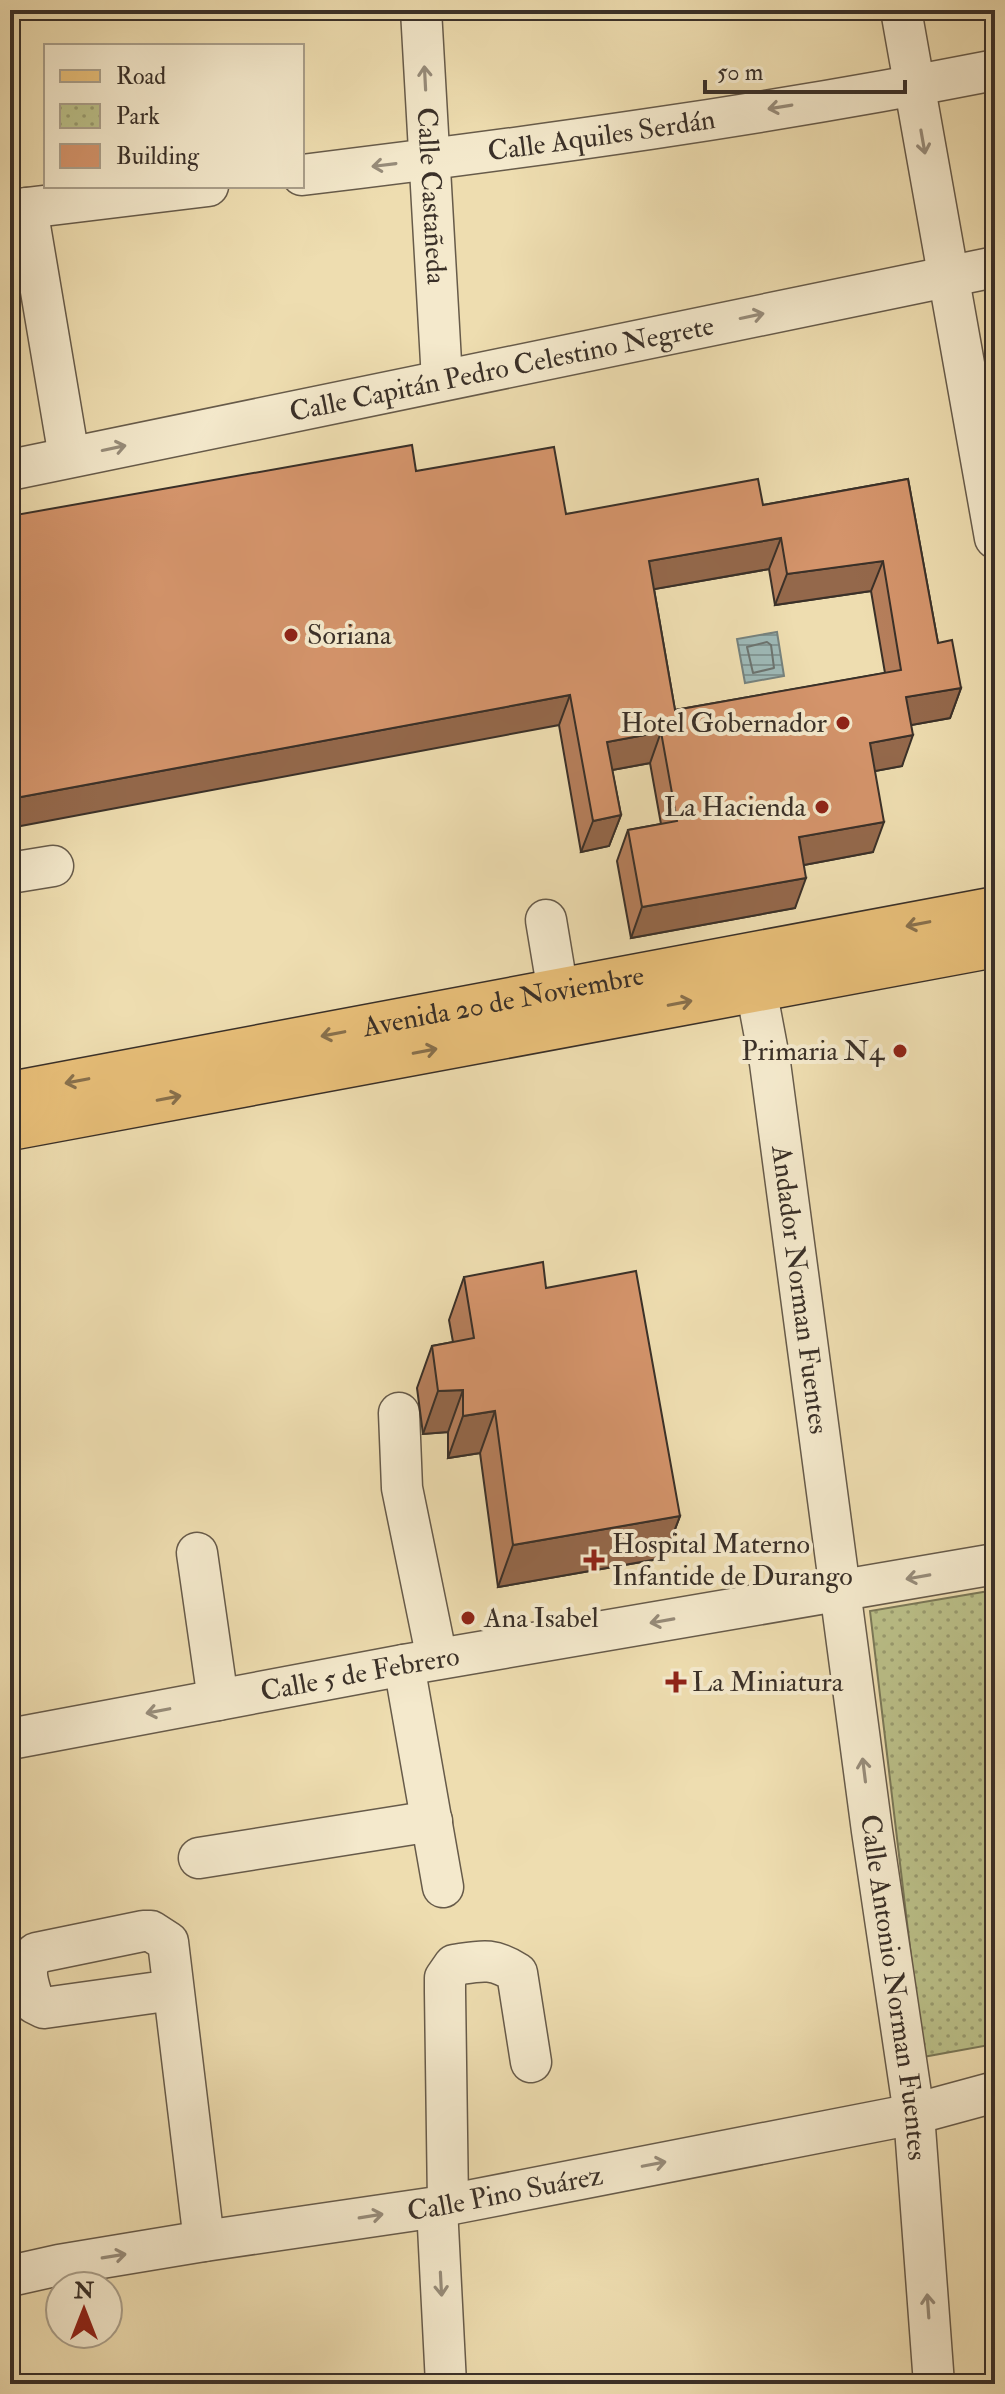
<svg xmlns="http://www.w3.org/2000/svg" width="1005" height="2394" font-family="'IM FELL Double Pica',serif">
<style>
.park{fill:url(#park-dots);stroke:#7a7858;stroke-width:2}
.water{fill:url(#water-rules);stroke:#76827e;stroke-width:2}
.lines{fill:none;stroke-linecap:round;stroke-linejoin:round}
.shore{stroke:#6c7470;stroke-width:2}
.minor-casing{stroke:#675b4a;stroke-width:43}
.major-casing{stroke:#3a3028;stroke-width:47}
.minor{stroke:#f4e9cc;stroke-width:40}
.major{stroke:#e7be78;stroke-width:44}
.wall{fill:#b67f5c;stroke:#3a3028;stroke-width:2;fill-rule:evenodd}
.shaded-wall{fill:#94684b;stroke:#3a3028;stroke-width:2}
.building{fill:#d4946b;stroke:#3a3028;stroke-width:2;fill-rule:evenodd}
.oneway{stroke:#978c7a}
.oneway2{stroke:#88704c}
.poi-dot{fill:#8f2418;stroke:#f4e9cc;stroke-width:3}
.labels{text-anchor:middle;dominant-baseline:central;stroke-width:8;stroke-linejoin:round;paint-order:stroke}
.street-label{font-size:28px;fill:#3a3028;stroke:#f4e9cc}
.poi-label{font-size:28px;fill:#3a3028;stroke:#f4e9cc;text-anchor:start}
</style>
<defs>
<pattern id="park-dots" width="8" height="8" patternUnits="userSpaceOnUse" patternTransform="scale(2)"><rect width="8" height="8" fill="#bbc089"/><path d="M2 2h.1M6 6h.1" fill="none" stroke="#999c70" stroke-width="1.8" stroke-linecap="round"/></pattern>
<pattern id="water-rules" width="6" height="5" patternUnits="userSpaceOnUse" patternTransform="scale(2)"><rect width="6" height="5" fill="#9eb9b7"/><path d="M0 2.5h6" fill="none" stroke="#829795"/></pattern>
</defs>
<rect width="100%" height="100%" fill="#eeddb0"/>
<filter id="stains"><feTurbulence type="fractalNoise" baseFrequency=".0025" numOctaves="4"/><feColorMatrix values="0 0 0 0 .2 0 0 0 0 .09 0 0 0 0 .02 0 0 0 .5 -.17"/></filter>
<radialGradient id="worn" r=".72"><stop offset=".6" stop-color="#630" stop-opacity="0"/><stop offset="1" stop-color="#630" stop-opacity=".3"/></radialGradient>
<!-- park -->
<polygon class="park" points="995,1590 995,2044 923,2057 870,1611"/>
<!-- water -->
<polygon class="water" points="777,632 784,676 745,683 737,639"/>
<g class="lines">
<!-- shore -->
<polygon class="shore" points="767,642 771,645 774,668 753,673 747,647"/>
<!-- minor casing -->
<g class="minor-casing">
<g id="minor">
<path id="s1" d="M421,10l21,370"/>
<polyline points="901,10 995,538"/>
<path id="s2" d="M302,175c232,-28 464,-60 693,-105"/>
<polyline points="27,208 69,457"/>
<polyline points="10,210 208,186"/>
<path id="s3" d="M10,470l985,-203"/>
<polyline points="10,873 53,866"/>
<polyline points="546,920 558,992"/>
<path id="s4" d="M756,989l14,74 102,768 42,283 20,270"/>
<polyline points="399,1413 402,1488 437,1659"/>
<polyline points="197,1553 218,1700"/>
<polyline points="404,1665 443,1887"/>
<path id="s5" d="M10,1739l394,-74 591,-101"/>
<polyline points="199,1858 432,1821"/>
<path d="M173,1990l-129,18 -10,-5c-5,-19 -14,-35 2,-50l107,-22h8l17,11 36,299"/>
<path d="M448,2204l-3,-212v-14l9,-13c27,-4 38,-8 63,8l14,89"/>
<polyline points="437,2207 446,2384"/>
<path id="s6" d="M10,2276l49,-11 145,-24 233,-34 477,-93 81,-22"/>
</g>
</g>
<!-- major casing -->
<g class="major-casing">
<g id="major">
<path id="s7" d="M10,1094l985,-185"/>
<polyline points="10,1128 995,945"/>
</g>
</g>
<!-- minor -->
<use href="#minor" class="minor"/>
<!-- major -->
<use href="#major" class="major"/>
</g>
<!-- wall -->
<g class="wall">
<path d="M416,471l150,43 197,-9 145,-26 30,164 23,45 -11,30 -39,7 -9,41 -27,5 -2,81 -69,13 -9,43 -164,30 -14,-77 11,-31 33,-6 -11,-61 -38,7 9,45 -12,31 -28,6 -22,-127zM769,569l6,36 96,-14 14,82 -210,37 -21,-121z"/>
<polygon points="464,1277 546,1288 680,1516 664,1558 498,1587 480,1453 448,1458 448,1432 423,1434 417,1388 432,1346 453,1342 449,1320"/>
</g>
<!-- shaded-wall -->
<g class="shaded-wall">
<polygon points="781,538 769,569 638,592 649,561"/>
<polygon points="883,561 871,591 775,605 787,574"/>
<polygon points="961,688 950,718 895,728 906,697"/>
<polygon points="570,695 559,725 10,828 10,799"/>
<polygon points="661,732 650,763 596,773 607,742"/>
<polygon points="913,735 902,766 859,774 870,743"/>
<polygon points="621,815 609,846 581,852 593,821"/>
<polygon points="884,822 873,852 788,868 799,837"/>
<polygon points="806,878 795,908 631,938 642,907"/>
<polygon points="463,1390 448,1432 423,1434 438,1391"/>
<polygon points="495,1411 480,1453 448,1458 463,1416"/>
<polygon points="680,1516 664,1558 498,1587 513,1545"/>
</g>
<!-- building -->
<g class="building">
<path d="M412,445l4,26 138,-24 12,67 192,-35 5,26 145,-26 30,164 14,-3 9,48 -55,9 7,38 -43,8 14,79 -85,15 7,41 -164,29 -14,-77 49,-9 -16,-89 -54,10 14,73 -28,6 -23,-126 -560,104v-283zM781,538l6,36 96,-13 18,109 -226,40 -26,-149z"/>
<polygon points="543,1262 546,1288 636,1271 680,1516 513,1545 495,1411 463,1416 463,1390 438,1391 432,1346 474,1338 464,1277"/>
</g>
<!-- one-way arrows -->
<defs><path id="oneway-shaft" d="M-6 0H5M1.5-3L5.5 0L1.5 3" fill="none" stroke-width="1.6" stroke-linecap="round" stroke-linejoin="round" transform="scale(2)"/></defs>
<g class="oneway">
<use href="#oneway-shaft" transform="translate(425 78) rotate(-93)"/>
<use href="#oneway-shaft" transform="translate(780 107) rotate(171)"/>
<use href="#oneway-shaft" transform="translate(923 142) rotate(80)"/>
<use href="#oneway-shaft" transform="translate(384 165) rotate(173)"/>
<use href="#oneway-shaft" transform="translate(752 316) rotate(-12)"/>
<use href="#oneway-shaft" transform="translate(114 448) rotate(-12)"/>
<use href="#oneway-shaft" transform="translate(918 1577) rotate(170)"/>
<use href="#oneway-shaft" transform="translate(662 1621) rotate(170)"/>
<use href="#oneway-shaft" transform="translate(158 1711) rotate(169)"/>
<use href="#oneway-shaft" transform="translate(864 1770) rotate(-97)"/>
<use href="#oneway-shaft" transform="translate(654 2164) rotate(-11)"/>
<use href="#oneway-shaft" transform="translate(371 2216) rotate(-9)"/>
<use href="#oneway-shaft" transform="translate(114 2256) rotate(-9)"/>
<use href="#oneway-shaft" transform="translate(441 2284) rotate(87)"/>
<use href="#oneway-shaft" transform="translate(928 2306) rotate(-94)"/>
</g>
<g class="oneway2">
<use href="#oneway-shaft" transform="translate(918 924) rotate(169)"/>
<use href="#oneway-shaft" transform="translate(680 1003) rotate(-11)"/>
<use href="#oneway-shaft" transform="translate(333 1034) rotate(169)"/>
<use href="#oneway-shaft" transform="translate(425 1051) rotate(-11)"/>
<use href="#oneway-shaft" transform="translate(77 1081) rotate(169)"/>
<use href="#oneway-shaft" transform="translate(169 1098) rotate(-11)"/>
</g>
<!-- markers -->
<g class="poi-dot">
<circle cx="291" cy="635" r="8"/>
<circle cx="843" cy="723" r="8"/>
<circle cx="822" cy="807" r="8"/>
<circle cx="900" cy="1051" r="8"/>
<path d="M590 1548h8v8h8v8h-8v8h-8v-8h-8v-8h8z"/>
<circle cx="468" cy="1618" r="8"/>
<path d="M672 1670h8v8h8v8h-8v8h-8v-8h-8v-8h8z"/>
</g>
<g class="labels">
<!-- street labels -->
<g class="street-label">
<text stroke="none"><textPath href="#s2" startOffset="302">Calle Aquiles Serdán</textPath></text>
<text stroke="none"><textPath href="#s1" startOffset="186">Calle Castañeda</textPath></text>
<text stroke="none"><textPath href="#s3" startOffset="502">Calle Capitán Pedro Celestino Negrete</textPath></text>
<text stroke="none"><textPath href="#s7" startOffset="502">Avenida 20 de Noviembre</textPath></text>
<text stroke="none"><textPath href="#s4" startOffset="304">Andador Norman Fuentes</textPath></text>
<text stroke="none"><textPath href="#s5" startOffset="356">Calle 5 de Febrero</textPath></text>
<text stroke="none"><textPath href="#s4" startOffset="1008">Calle Antonio Norman Fuentes</textPath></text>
<text stroke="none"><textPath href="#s6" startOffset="502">Calle Pino Suárez</textPath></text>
</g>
<!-- poi labels -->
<g class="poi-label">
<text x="307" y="635">Soriana</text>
<text x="827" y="723" text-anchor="end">Hotel Gobernador</text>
<text x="806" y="807" text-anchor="end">La Hacienda</text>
<text x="884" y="1051" text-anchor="end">Primaria N4</text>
<text x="612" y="1544">Hospital Materno<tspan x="612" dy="32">Infantide de Durango</tspan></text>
<text x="484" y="1618">Ana Isabel</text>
<text x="692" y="1682">La Miniatura</text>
</g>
</g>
<!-- margin -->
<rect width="1005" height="2394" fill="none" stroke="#eeddb0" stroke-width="40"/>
<rect x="12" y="12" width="981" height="2370" fill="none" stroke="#3a3028" stroke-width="4"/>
<rect x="20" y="20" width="965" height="2354" fill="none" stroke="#3a3028" stroke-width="2"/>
<!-- legend -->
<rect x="44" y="44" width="260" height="144" fill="#f4e9cc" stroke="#aa9f8a" stroke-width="2"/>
<rect x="60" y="70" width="40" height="12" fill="#e7be78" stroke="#aa9f8a" stroke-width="2"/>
<text x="116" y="84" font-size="24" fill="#3a3028">Road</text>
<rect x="60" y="104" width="40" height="24" fill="url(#park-dots)" stroke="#aa9f8a" stroke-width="2"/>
<text x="116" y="124" font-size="24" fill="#3a3028">Park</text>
<rect x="60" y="144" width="40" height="24" fill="#d4946b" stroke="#aa9f8a" stroke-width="2"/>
<text x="116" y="164" font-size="24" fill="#3a3028">Building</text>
<!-- north arrow -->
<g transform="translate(84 2310)"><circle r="38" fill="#f4e9cc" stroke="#aa9f8a" stroke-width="2"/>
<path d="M0-6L14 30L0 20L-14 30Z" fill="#8f2418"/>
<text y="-12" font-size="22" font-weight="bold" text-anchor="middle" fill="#3a3028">N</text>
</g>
<!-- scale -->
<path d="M705 80v12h200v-12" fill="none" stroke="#3a3028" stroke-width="4"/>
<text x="717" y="80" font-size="24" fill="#3a3028" stroke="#f4e9cc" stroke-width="6" paint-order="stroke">50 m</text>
<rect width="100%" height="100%" filter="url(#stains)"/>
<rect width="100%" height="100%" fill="url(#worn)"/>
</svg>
